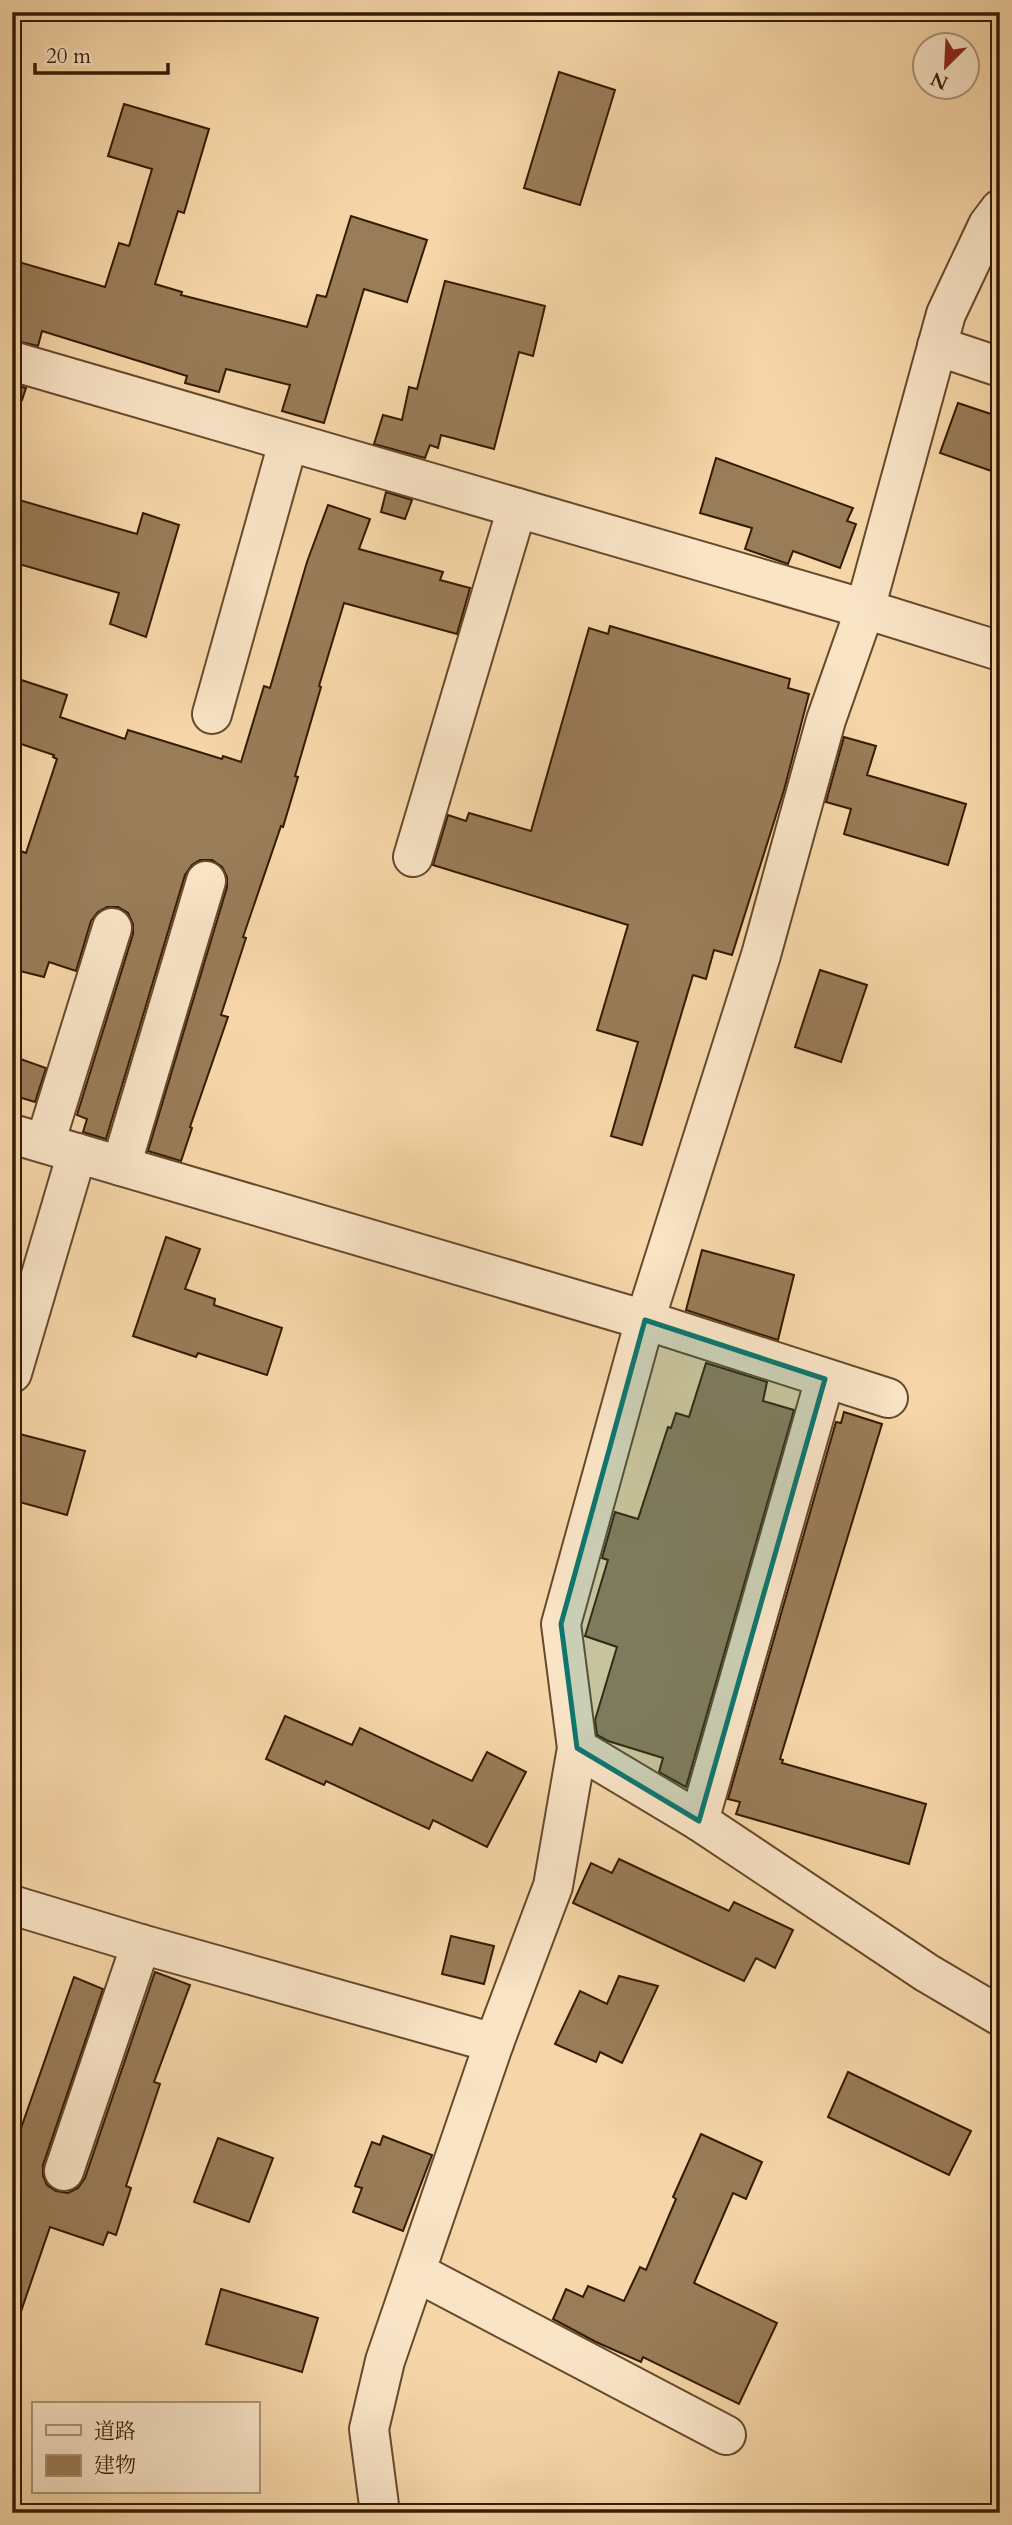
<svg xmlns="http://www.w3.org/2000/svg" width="1012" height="2525" font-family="Cardo,'Noto Serif JP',serif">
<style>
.building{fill:#997c58;stroke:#351b02;stroke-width:2}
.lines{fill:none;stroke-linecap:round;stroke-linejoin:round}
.minor-casing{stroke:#654a2c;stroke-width:42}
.minor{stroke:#f9e4c6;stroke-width:38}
.marked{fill:#0f766e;fill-opacity:0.2;stroke:#0f766e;stroke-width:5;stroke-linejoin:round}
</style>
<rect width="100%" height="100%" fill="#f6d6a8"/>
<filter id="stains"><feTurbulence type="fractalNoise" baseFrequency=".00286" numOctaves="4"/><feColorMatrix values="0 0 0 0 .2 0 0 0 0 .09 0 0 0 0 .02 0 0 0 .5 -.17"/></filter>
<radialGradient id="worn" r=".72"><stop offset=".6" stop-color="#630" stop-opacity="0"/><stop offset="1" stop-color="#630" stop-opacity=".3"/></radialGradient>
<!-- building -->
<g class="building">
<polygon points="559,72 615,90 580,205 524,188"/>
<polygon points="124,104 209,129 184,213 178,211 155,284 182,292 181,295 307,327 317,295 326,297 351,216 427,240 407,302 364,289 324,423 282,411 290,385 226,369 219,392 185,383 187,376 42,331 38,346 12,340 12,260 105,287 119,243 129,246 152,169 108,156"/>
<polygon points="445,281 545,306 533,356 519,352 494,449 441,435 438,448 430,445 425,458 374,444 383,415 402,420 409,387 417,389"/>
<polygon points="12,384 26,388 22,400 12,398"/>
<polygon points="958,403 1000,417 1000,474 940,453"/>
<polygon points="716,458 853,508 847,521 856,524 840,568 793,551 788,564 745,549 752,528 700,513"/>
<polygon points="386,492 412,500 405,519 381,512"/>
<polygon points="12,498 137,534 143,513 179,525 146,637 110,624 119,593 12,562"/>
<polygon points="328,505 370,519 359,549 443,572 440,580 470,588 457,634 344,603 319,686 321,687 295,776 298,777 283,827 281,826 243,937 246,938 221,1015 228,1017 190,1127 192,1128 181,1161 148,1151 227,887 227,877 222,867 212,860 200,860 192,865 185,875 106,1139 83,1132 87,1119 77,1115 133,934 133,924 128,913 118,907 107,907 98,912 91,921 76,971 49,962 44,977 12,969 12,848 26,853 57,759 53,757 54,755 12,741 12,677 67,695 60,717 125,739 128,730 222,759 223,756 241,762 264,686 270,688 307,562"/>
<polygon points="610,626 790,679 788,688 809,694 784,790 732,955 714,950 706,979 693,975 642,1145 611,1136 638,1042 597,1030 628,925 433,865 448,815 466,821 469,813 531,831 589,628 608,634"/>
<polygon points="844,737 876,746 867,775 966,804 948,865 844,834 851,809 826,802"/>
<polygon points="820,970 867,985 841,1062 795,1047"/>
<polygon points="12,1056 46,1068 35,1102 12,1095"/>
<polygon points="166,1237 200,1249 185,1289 215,1299 214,1305 282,1328 267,1375 198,1353 196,1357 133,1336"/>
<polygon points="702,1250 794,1275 778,1340 686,1310"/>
<polygon points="706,1363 767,1382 763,1401 794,1410 686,1787 659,1772 663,1758 608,1741 597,1735 595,1720 617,1647 585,1636 608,1560 602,1558 615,1512 638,1519 668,1427 671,1428 676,1413 689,1417"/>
<polygon points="844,1412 882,1424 780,1759 783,1760 782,1763 926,1804 909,1864 736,1814 740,1802 728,1799 836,1422 841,1423"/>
<polygon points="12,1432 85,1451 67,1515 12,1500"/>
<polygon points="285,1716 352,1745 360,1728 472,1781 487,1752 526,1772 487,1847 433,1820 429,1829 326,1781 324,1785 266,1759"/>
<polygon points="619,1859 729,1911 734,1902 793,1930 775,1968 756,1958 744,1981 573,1903 591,1863 612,1873"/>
<polygon points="451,1936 494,1946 484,1984 442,1974"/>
<polygon points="155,1972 190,1985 154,2082 160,2084 126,2186 131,2188 116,2235 108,2232 103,2245 50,2227 18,2320 12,2319 12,2154 74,1977 103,1989 43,2165 43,2176 47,2185 56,2191 68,2193 78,2188 85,2178"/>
<polygon points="619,1976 658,1986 622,2063 600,2052 596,2062 555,2044 580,1991 607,2004"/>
<polygon points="848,2072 971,2131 949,2175 828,2117"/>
<polygon points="701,2134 762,2162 746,2199 733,2193 694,2283 777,2323 739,2404 643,2357 641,2362 596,2342 553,2319 566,2289 583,2297 588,2286 624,2301 640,2267 646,2270 676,2199 673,2197"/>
<polygon points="383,2136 432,2155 403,2231 353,2212 362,2188 355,2186 372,2142 380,2145"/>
<polygon points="218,2138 273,2158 249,2222 194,2202"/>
<polygon points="221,2289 318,2318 302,2372 206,2344"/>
</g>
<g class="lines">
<!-- minor casing -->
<g class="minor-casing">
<g id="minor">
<polyline points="937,346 1000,367"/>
<polyline points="12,361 865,609 1000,651"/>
<polyline points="212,714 288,443"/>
<polyline points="413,857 517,508"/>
<polyline points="12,1134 645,1320 888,1398"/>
<polyline points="45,1143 112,928"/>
<polyline points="121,1166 206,881"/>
<polyline points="12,1373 77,1153"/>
<polyline points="577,1748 699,1821 927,1973 1000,2016"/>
<polyline points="699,1821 825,1379"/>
<polyline points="12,1905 141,1944 494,2043"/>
<polyline points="64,2171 141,1944"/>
<polyline points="416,2272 726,2435"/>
<polyline points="380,2513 369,2429 385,2361 494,2043 553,1886 577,1748 561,1624 645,1320 761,955 826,720 865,609 946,314 988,225 1000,209"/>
</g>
</g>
<!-- minor -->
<use href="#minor" class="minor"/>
</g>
<!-- marked area -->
<path class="marked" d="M645,1320l180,59 -126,442 -122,-73 -16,-124z"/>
<!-- margin -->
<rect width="1012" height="2525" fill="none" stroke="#f6d6a8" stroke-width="42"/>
<rect x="14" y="14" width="984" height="2497" fill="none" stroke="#351b02" stroke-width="3.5"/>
<rect x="21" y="21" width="970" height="2483" fill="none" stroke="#351b02" stroke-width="2"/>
<!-- legend -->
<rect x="32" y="2402" width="228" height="91" fill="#f9e4c6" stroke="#ab9478" stroke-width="2"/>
<rect x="46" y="2425" width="35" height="10" fill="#f9e4c6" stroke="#ab9478" stroke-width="2"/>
<text x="94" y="2438" font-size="21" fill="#351b02">道路</text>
<rect x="46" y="2455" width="35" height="21" fill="#997c58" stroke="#ab9478" stroke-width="2"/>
<text x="94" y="2472" font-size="21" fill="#351b02">建物</text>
<!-- north arrow -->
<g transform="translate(946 66) rotate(204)"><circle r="33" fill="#f9e4c6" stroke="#ab9478" stroke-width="2"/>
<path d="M0-5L12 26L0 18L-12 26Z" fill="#8f2418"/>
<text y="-10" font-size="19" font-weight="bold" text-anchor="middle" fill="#351b02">N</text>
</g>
<!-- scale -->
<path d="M35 63v10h133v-10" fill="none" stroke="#351b02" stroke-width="3.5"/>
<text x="46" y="63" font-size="21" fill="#351b02" stroke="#f9e4c6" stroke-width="5" paint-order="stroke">20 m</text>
<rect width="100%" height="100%" filter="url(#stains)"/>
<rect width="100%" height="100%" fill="url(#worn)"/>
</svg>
